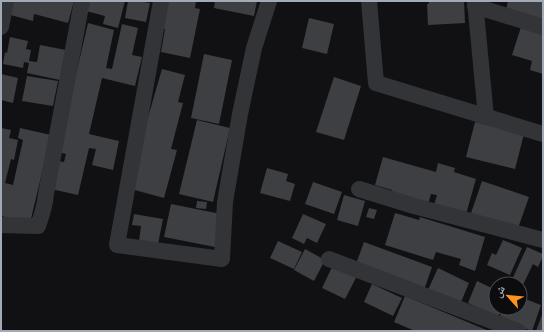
<svg xmlns="http://www.w3.org/2000/svg" width="544" height="332" font-family="Poppins,'Noto Naskh Arabic',sans-serif">
<style>
.building{fill:#3d3f43}
.lines{fill:none;stroke-linecap:round;stroke-linejoin:round}
.minor{stroke:#323438;stroke-width:16}
</style>
<rect width="100%" height="100%" fill="#111113"/>
<!-- building -->
<g class="building">
<polygon points="11,1 74,1 68,23 34,14 33,21 7,14"/>
<polygon points="89,1 125,1 118,28 103,24 105,16 86,11"/>
<polygon points="128,1 138,1 150,3 146,22 125,18"/>
<polygon points="166,1 196,1 195,8 200,9 190,58 161,52 165,29 160,28"/>
<polygon points="215,1 257,1 254,16 214,8"/>
<polygon points="428,1 464,1 465,23 428,25 427,4 429,4"/>
<polygon points="508,1 543,1 543,20 506,10"/>
<polygon points="309,18 334,24 327,54 302,48"/>
<polygon points="88,23 114,30 106,68 112,69 122,24 138,28 132,55 142,57 135,86 102,78 89,134 119,141 113,170 92,165 96,149 89,148 78,195 51,189 58,161 64,162 66,154 58,152"/>
<polygon points="521,27 543,34 543,74 530,70 532,61 512,55"/>
<polygon points="10,37 28,41 26,49 31,50 29,61 37,62 40,45 66,50 60,80 27,73 29,63 24,62 23,68 3,64 5,52 7,53"/>
<polygon points="204,54 232,60 219,124 191,118"/>
<polygon points="162,69 185,75 178,102 183,103 171,149 177,150 164,198 131,189 140,145"/>
<polygon points="1,74 18,78 13,103 1,100"/>
<polygon points="27,76 58,81 53,106 22,101"/>
<polygon points="334,77 361,86 344,140 316,132"/>
<polygon points="197,120 230,128 213,202 179,194"/>
<polygon points="475,122 524,134 515,169 466,157"/>
<polygon points="1,128 11,130 9,138 18,140 14,160 11,159 5,183 13,185 23,140 18,138 20,128 51,135 30,223 1,216"/>
<polygon points="383,157 436,172 438,163 455,168 454,172 476,179 466,214 434,205 437,195 431,194 428,204 391,193 392,190 375,185"/>
<polygon points="267,168 288,174 286,181 295,184 290,201 260,193"/>
<polygon points="482,181 529,197 517,231 470,216"/>
<polygon points="313,182 342,192 334,214 305,204"/>
<polygon points="344,195 365,201 358,226 337,220"/>
<polygon points="197,201 207,202 206,209 196,208"/>
<polygon points="171,204 221,214 215,247 164,237"/>
<polygon points="369,208 377,210 374,219 366,217"/>
<polygon points="395,213 419,220 420,217 485,237 475,271 459,265 461,259 436,252 433,260 385,245"/>
<polygon points="134,214 163,219 158,244 139,241 141,226 132,225"/>
<polygon points="303,214 326,224 317,243 307,238 304,244 292,238"/>
<polygon points="503,240 522,248 510,275 487,265 492,253 496,255"/>
<polygon points="278,241 302,252 294,269 270,258"/>
<polygon points="364,242 432,267 424,290 356,264"/>
<polygon points="527,247 543,254 543,256 538,267 533,264 520,291 520,284 510,284"/>
<polygon points="305,249 325,260 314,281 294,270"/>
<polygon points="334,263 358,274 345,299 322,288"/>
<polygon points="438,268 469,283 459,307 427,292"/>
<polygon points="477,281 496,290 496,308 502,308 498,317 468,303"/>
<polygon points="372,284 402,298 393,316 364,302"/>
<polygon points="405,296 489,331 415,331 394,322"/>
<polygon points="520,297 541,305 532,331 499,319 503,308 520,308"/>
<polygon points="543,312 543,331 536,331"/>
</g>
<g class="lines">
<!-- minor -->
<g class="minor">
<polyline points="161,1 117,245 222,259 225,202 240,114 254,48 269,1"/>
<polyline points="369,1 376,83 543,134"/>
<polyline points="475,1 486,117"/>
<polyline points="475,6 543,27"/>
<polyline points="1,27 6,1"/>
<polyline points="359,189 414,206 543,240"/>
<path d="M1,225l37,1c4,-11 7,-20 8,-32l36,-193"/>
<polyline points="329,259 518,331"/>
</g>
</g>
<!-- border -->
<rect width="544" height="332" fill="none" stroke="#a1aab5" stroke-width="4"/>
<!-- north arrow -->
<g transform="translate(508 296) rotate(297)"><circle r="19" fill="#0c0c0e" stroke="#484b51"/>
<path d="M0-3L7 15L0 10L-7 15Z" fill="#ff911d"/>
<text y="-6" font-size="11" font-weight="bold" text-anchor="middle" fill="#a1aab5">ش</text>
</g>
</svg>
